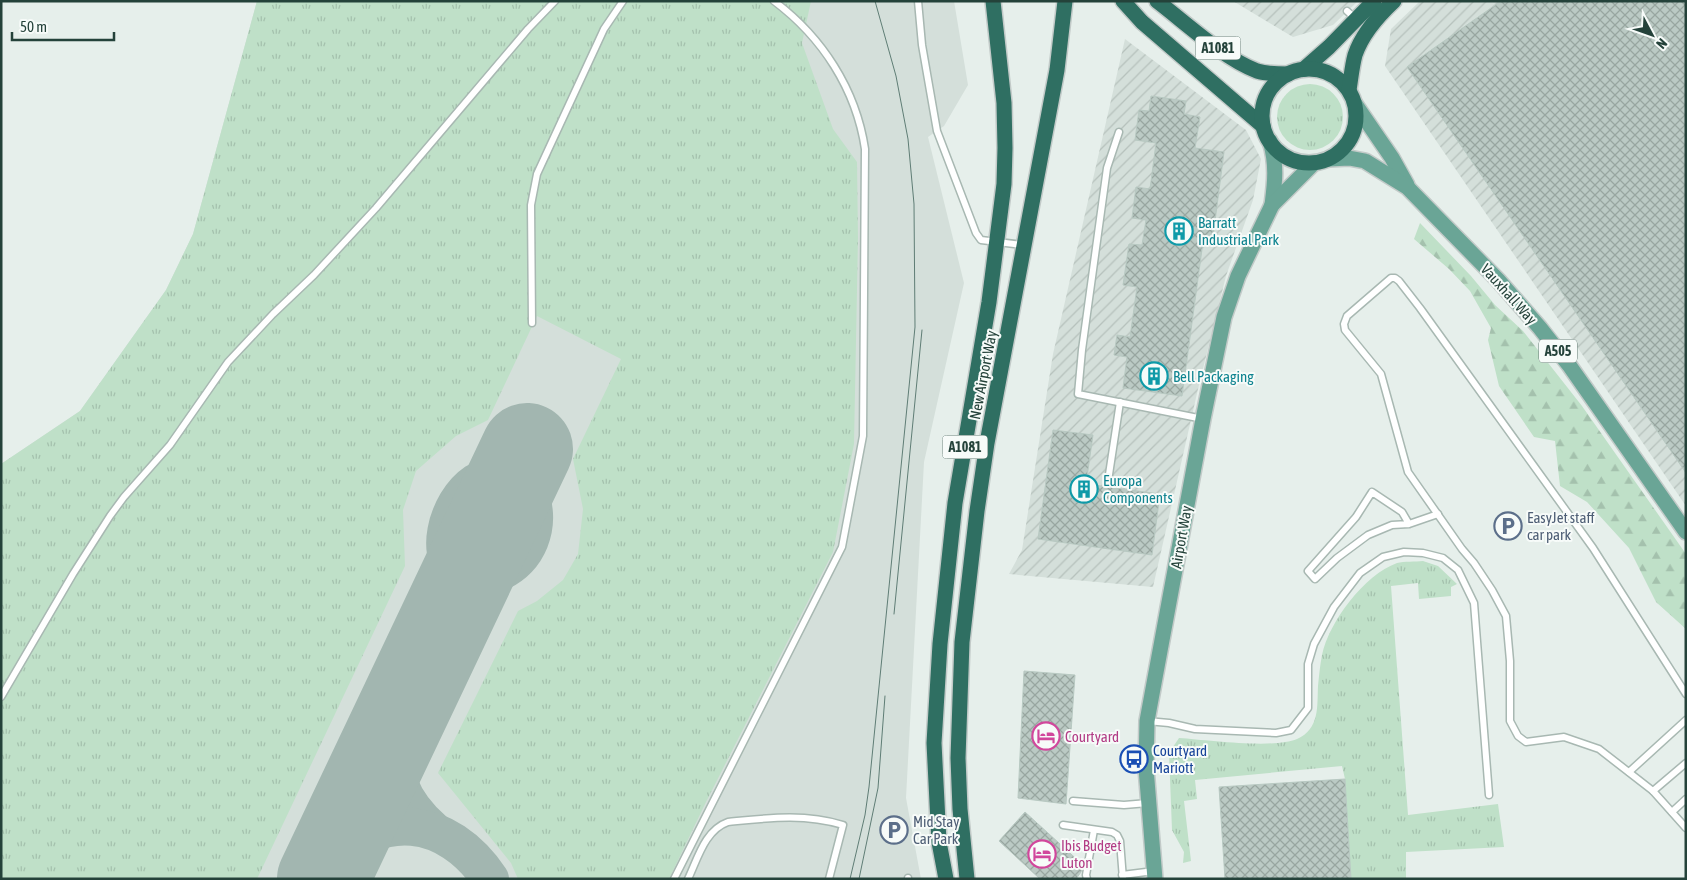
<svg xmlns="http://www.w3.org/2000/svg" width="1687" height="880" font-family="'Asap Condensed',sans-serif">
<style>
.built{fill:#d4dfda}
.industrial{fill:url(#industrial-furrows)}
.grass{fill:url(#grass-tufts)}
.forest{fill:url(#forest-firs)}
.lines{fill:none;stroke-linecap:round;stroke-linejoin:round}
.taxiway{stroke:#a2b6b0;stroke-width:38}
.runway{stroke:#a2b6b0;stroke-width:92}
.building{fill:url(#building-cross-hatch);stroke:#b8c9c2}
.lane-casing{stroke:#a8b8b2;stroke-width:9}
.primary-casing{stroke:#c2cac8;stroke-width:18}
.highway-casing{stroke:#c2cac8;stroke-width:18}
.lane{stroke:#fff;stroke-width:6}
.primary{stroke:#6aa596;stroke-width:15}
.highway{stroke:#2f6f62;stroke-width:15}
.tram{stroke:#5f7d75;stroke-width:1}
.labels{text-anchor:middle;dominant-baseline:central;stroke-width:4;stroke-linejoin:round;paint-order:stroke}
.shield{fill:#f7fbf9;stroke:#637a73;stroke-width:1}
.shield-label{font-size:14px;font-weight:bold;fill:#24423a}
.culture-label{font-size:15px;fill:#0d838f;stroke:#f7fbf9;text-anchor:start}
.street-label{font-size:15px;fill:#24423a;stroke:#f7fbf9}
.service-label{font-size:15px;fill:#4e5e75;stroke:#f7fbf9;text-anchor:start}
.hotel-label{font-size:15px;fill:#b23c85;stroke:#f7fbf9;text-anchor:start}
.transit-label{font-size:15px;fill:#164399;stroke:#f7fbf9;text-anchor:start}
</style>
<defs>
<pattern id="industrial-furrows" width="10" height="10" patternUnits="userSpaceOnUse" patternTransform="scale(1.25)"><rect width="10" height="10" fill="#d4dfda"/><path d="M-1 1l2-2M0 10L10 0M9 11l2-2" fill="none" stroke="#b6c1bc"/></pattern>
<pattern id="grass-tufts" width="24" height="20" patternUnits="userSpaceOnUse" patternTransform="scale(1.25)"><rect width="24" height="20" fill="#bfe0c8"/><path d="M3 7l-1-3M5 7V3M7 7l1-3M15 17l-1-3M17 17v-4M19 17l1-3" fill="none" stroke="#a4c1ad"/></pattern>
<pattern id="forest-firs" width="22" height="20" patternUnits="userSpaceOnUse" patternTransform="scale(1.25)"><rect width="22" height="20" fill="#bfe0c8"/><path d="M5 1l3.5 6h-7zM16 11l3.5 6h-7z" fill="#a4c1ad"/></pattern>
<pattern id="building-cross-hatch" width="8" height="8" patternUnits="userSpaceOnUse" patternTransform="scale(1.25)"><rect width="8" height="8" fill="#bbcac4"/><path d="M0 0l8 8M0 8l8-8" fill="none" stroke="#98a6a0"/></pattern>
</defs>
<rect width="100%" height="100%" fill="#e6efeb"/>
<!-- built -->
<polygon class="built" points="257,1 954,1 968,85 944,126 928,137 964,283 924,462 906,798 921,879 1,879 1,464 80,411 166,290 193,234"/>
<!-- industrial -->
<g class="industrial">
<polygon points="1233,1 1358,1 1333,25 1293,37"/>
<polygon points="1420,1 1686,1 1686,506 1385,66 1391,29"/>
<polygon points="1125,39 1246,130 1261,159 1253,200 1226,276 1198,389 1153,587 1009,574 1022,550 1053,354"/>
</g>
<!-- grass -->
<g class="grass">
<polygon points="257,1 811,1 802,43 833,129 857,162 858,238 854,444 833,552 706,802 669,879 518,879 511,863 438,773 518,611 537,601 563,580 578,554 583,509 573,459 621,359 537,316 488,420 456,436 416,471 403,510 405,566 257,879 1,879 1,464 80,411 166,290 193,234"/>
<circle cx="1310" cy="117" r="33"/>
<path d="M1423,561l15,5 19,18 -6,3v9l-32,3 -1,-16 -27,3 17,229 90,-11 6,43 -98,5v27h-55l-6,-100 -3,-13 -147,14 2,19 -13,2 7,60 -8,2 1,-11 -12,-22 -3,-77 10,-15c29,2 94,11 118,1 23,-10 20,-33 21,-53 1,-10 2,-21 4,-31 7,-33 42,-80 75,-92 7,-2 18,-1 26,-2z"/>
</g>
<!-- forest -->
<polygon class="forest" points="1420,223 1471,276 1495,305 1523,331 1582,406 1686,554 1686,629 1656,602 1629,548 1587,502 1560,486 1555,441 1534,437 1499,386 1488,340 1491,328 1470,291 1449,269 1414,239"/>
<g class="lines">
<!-- taxiway -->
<g class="taxiway">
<path d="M499,472l17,1c4,6 10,12 13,19 13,34 0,68 -34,82 -9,3 -20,8 -30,4 -36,-17 -17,-77 10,-95 7,-4 16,-7 24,-11z"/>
<path d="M394,729c-5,42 7,73 39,101"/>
<path d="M329,867c49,-60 119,-51 161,12"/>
</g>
<!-- runway -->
<polyline class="runway" points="323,879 527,449"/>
</g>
<!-- building -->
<g class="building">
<polygon points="1501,1 1686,1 1686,473 1407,67"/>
<polygon points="1151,96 1186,101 1184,114 1200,117 1195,148 1224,152 1212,244 1203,242 1182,396 1123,388 1127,357 1114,355 1117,335 1130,337 1137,287 1123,285 1129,244 1142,245 1146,220 1132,218 1136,187 1150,189 1156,143 1135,140 1139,110 1149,111"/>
<polygon points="1053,430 1093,435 1086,484 1160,494 1152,555 1038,539"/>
<polygon points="1024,671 1075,675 1066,804 1018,798"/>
<polygon points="1345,779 1351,879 1225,879 1219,787"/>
<polygon points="1025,812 1083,865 1081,872 1076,879 1040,879 999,841"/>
</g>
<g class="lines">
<!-- lane casing -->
<g class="lane-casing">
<g id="lane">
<polyline points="918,1 922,45 937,131 976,233 981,240 1023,245"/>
<polyline points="1347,11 1356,19"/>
<polyline points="1119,132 1107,168 1082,350 1078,394 1203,419"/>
<polyline points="532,323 531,205 537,174 604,29 623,1"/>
<polyline points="1108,481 1120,402"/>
<polyline points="1409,524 1402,512 1372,492 1356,517 1308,571 1315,579 1337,558 1368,535 1392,525 1409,524 1438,514"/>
<polyline points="1686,694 1593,548 1420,308 1399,281 1395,278 1391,278 1347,316 1344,324 1345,330 1381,374 1408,472 1462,549 1474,563 1492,590 1506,616 1510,661 1510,721 1518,736 1526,742 1564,737 1599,749 1653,791 1686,828"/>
<polyline points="1,697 73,574 110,516 124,497 170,445 228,362 273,314 314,275 376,208 528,29 555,1"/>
<polyline points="1147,721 1169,723 1195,729 1276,733 1291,730 1308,708 1308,664 1314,644 1334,607 1360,573 1383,557 1404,552 1423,553 1443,558 1458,570 1474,603 1489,795"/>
<polyline points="1629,772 1686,720"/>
<polyline points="1653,791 1686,763"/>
<polyline points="1073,801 1124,805 1148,803"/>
<polyline points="1672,812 1686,799"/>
<polyline points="1063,825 1112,832 1117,835 1120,841 1123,879"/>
<polyline points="1122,875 1154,871"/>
<polyline points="908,878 908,879"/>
<path d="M674,879l168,-332 21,-111 2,-287c-9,-60 -43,-112 -91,-148"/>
<path d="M688,879c10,-21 17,-49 40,-57 40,-4 76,-9 115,3l-14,54"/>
<polyline points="1087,879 1086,875 1094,830"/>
</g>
</g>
<!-- primary casing -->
<g class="primary-casing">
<g id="primary">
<polyline points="1355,104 1392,158 1407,185"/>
<path d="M1270,141c7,23 5,41 2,64"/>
<polyline points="1329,159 1349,158 1365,161 1407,187 1498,280 1540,328 1569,365 1686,532"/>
<polyline points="1155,879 1146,768 1147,721 1203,419 1224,317 1238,276 1272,205 1314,163"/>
</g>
</g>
<!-- highway casing -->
<g class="highway-casing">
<g id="highway">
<polyline points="1123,1 1142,22 1263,126"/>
<path d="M1157,1c29,22 66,57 100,70 10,3 20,3 31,3"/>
<polyline points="1304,69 1329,47 1374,1"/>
<circle cx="1309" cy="116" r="47"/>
<path d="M1349,90c2,-12 3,-24 6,-35 7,-21 24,-40 39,-54"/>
<polyline points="946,879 939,842 934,743 940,644 955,503 989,302 1004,184 1005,148 1004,103 993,1"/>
<polyline points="967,879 960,809 958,758 962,642 977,511 987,443 1057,70 1065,1"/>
</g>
</g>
<!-- lane -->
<use href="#lane" class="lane"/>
<!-- primary -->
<use href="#primary" class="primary"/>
<!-- highway -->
<use href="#highway" class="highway"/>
<!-- tram -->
<g class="tram">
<polyline points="894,614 922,330"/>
<polyline points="850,879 865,815 869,787 915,327 914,204 908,139 896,76 875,1"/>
<polyline points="859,879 878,788 885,696"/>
</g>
</g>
<!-- icons -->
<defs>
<g id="building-ring" transform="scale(1.4375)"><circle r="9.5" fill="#f7fbf9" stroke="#0f9aa8" stroke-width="1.5"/><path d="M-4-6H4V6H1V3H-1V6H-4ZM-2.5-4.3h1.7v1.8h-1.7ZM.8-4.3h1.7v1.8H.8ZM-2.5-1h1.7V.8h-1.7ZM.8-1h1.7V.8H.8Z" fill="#0f9aa8"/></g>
<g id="parking-ring" transform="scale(1.4375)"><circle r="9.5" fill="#f7fbf9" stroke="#5c6f8a" stroke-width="1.5"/><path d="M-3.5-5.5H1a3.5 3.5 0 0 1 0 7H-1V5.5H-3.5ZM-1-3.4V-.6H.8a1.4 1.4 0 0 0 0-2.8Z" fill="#5c6f8a"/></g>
<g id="hotel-ring" transform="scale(1.4375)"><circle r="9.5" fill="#f7fbf9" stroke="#d1479c" stroke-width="1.5"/><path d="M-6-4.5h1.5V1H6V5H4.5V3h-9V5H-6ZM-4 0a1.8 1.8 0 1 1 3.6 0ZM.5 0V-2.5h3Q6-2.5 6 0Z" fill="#d1479c"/></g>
<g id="bus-ring" transform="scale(1.4375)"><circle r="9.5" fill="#f7fbf9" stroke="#1a4fb4" stroke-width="1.5"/><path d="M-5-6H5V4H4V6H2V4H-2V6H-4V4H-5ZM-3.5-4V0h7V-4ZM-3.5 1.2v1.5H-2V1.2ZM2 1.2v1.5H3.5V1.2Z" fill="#1a4fb4"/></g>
</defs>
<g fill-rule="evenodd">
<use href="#building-ring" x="1179" y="231"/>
<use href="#building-ring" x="1154" y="376"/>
<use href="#building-ring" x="1084" y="489"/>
<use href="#parking-ring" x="1508" y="526"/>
<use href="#hotel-ring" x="1046" y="736"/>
<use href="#bus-ring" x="1134" y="759"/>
<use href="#parking-ring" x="894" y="830"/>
<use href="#hotel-ring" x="1042" y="854"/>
</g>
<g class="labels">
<!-- shield labels -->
<g class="shield">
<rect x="1195.5" y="36.5" width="45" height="23" rx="4"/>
<rect x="1539" y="339.5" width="38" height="23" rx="4"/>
<rect x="942.5" y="435.5" width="45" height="23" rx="4"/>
</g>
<g class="shield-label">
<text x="1218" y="48">A1081</text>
<text x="1558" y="351">A505</text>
<text x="965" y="447">A1081</text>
</g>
<!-- culture labels -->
<g class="culture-label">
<text x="1198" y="222">Barratt<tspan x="1198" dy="17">Industrial Park</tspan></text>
<text x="1173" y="376">Bell Packaging</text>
<text x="1103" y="480">Europa<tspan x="1103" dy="17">Components</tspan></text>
</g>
<!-- street labels -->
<g class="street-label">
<text transform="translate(1509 294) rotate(48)">Vauxhall Way</text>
<text transform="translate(983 375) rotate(-79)">New Airport Way</text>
<text transform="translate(1181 537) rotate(-80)">Airport Way</text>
</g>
<!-- service labels -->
<g class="service-label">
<text x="1527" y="517">EasyJet staff<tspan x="1527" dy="17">car park</tspan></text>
<text x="913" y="821">Mid Stay<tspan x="913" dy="17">Car Park</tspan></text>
</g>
<!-- hotel labels -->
<g class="hotel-label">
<text x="1065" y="736">Courtyard</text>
<text x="1061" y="845">Ibis Budget<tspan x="1061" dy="17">Luton</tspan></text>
</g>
<!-- transit labels -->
<g class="transit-label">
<text x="1153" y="750">Courtyard<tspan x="1153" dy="17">Mariott</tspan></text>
</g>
</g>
<!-- border -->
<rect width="1687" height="880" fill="none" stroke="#24423a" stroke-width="5"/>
<!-- north arrow -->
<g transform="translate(1652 35) rotate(131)" stroke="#f7fbf9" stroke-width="4" paint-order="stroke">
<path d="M0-4L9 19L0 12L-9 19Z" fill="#24423a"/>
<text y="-8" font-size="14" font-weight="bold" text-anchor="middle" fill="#24423a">N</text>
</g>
<!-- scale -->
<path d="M12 32v8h102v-8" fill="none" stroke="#24423a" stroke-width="2.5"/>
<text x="20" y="32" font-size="15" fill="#24423a" stroke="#f7fbf9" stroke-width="4" paint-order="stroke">50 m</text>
</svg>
